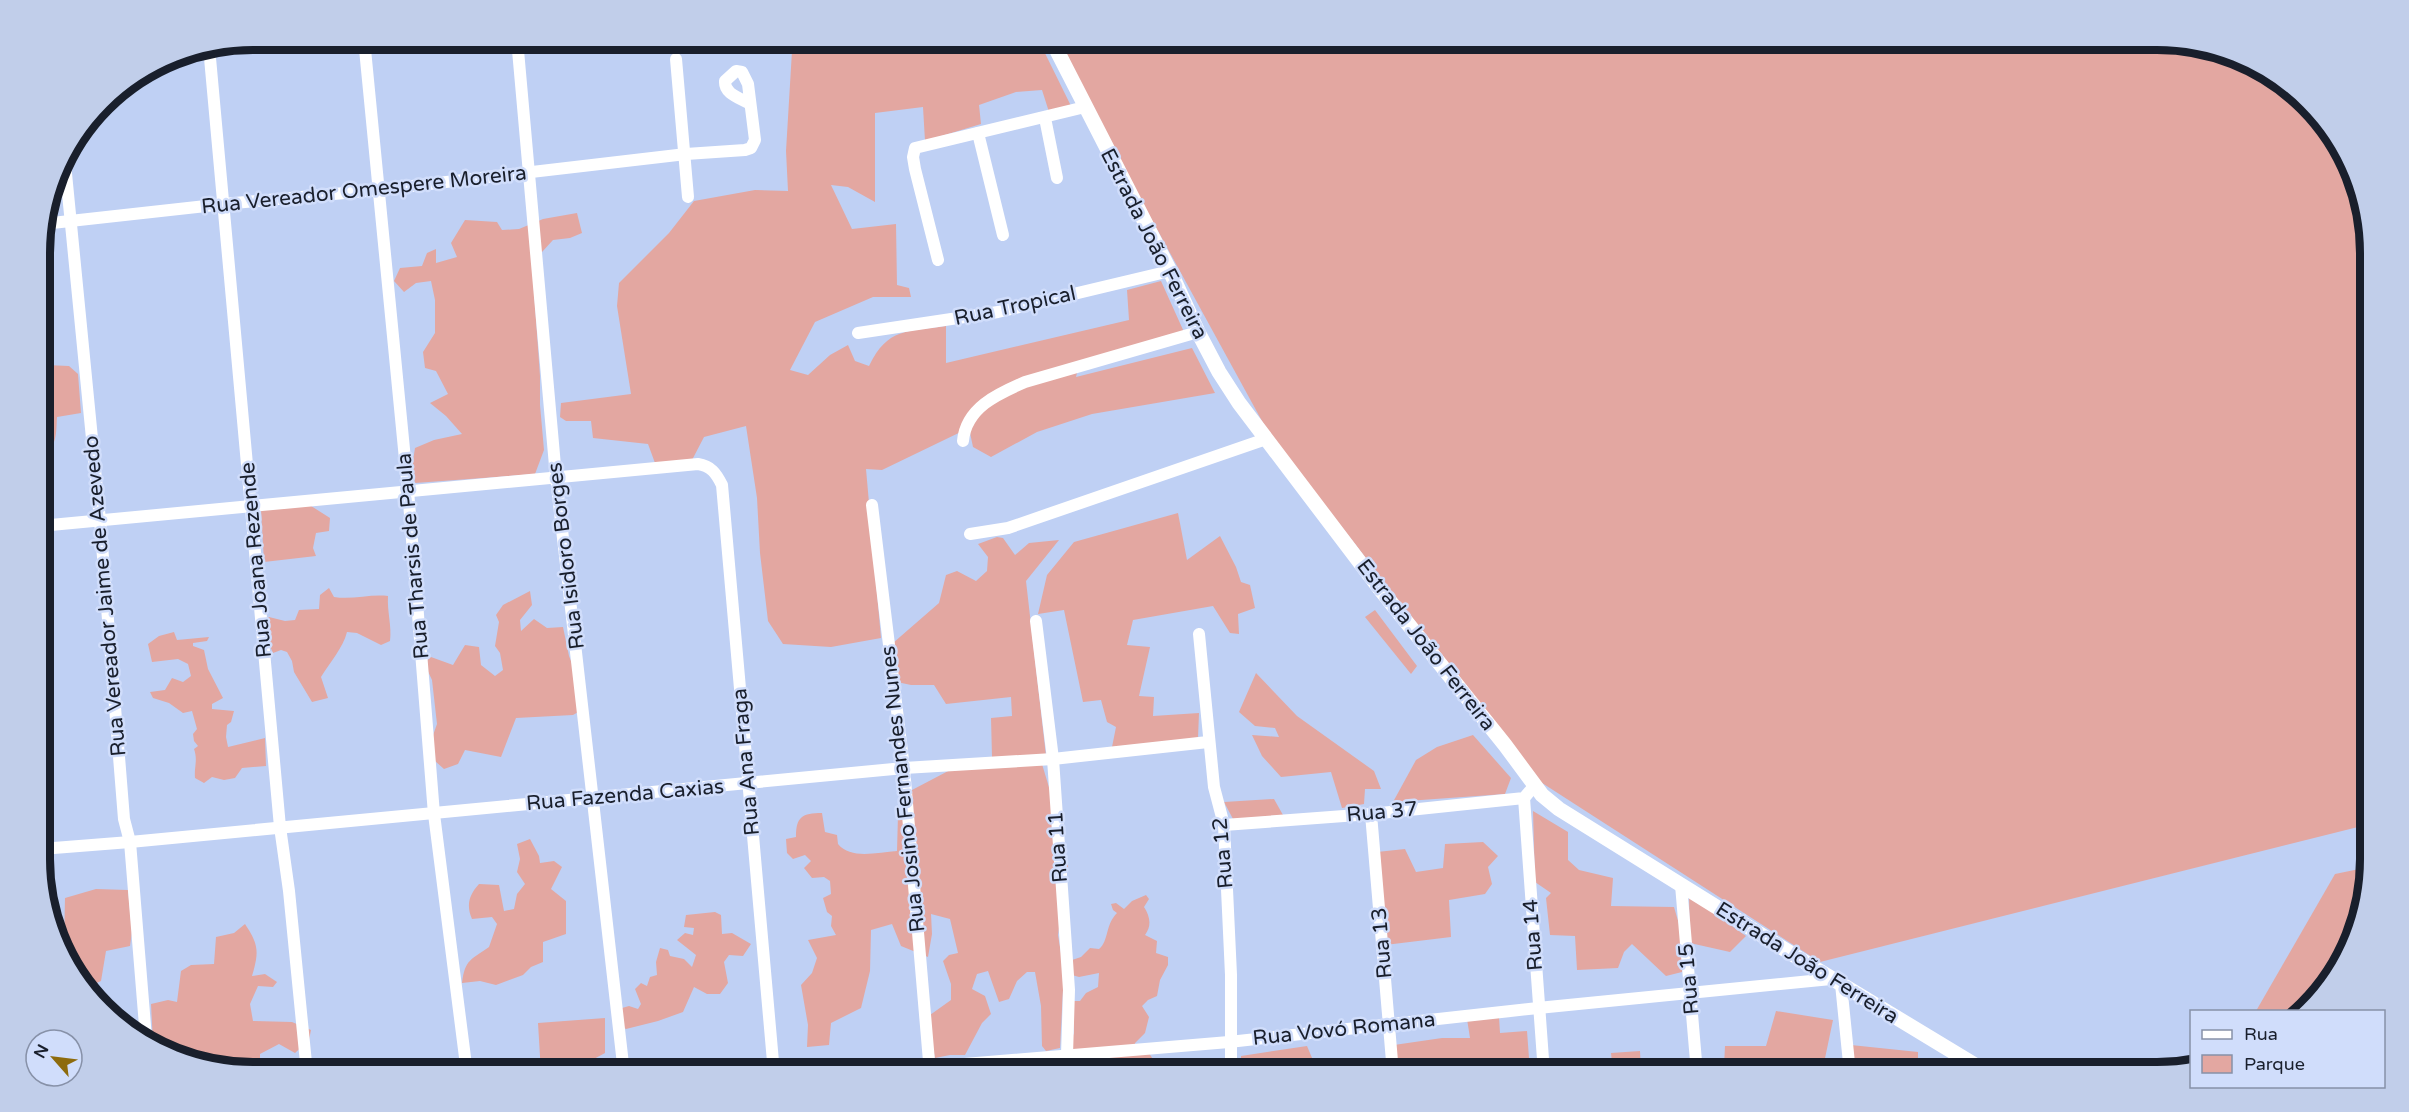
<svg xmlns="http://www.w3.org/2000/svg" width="2409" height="1112" font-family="'Varela Round',sans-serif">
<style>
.green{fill:#e3a7a1}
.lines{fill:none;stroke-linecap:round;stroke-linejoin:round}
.minor{stroke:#fff;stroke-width:12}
.tertiary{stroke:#fff;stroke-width:15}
.labels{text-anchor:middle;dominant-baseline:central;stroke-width:5;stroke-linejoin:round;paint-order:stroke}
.street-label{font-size:21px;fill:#191f2c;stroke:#d0ddfb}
.rim{fill:none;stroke:#191f2c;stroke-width:8}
</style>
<rect width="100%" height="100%" fill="#bfd0f4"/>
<!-- green -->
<g class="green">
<path d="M799,39h239l34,69 -23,4 -7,-22 -26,2 -37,13 2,19 -56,17 -2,-34 -48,6v89l-27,-15 -17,-2 21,44 44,-5 1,61 12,3 2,9h-38l-58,25 -25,48 18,5 22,-20 18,-10 7,16 14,5c19,-39 38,-34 77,-40v37l183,-43 -2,-30 34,-9 23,51 -104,29 -4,16 116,-29 23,45 -123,21 -55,18 -46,25 -18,-10 -4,-19 -87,42 -16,-1 15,169 -50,9 -48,-3 -15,-23 -8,-68 -3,-55 -11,-72 -42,11 -13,25 -36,1 -7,-19 -55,-6 -2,-17h-25l-6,-4 1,-14 70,-9 -14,-88 2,-23 50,-50 25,-32 61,-11 33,1 -2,-40 6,-100z"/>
<polygon points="1056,39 2157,39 2239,55 2326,123 2368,225 2370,824 1820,962 1539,781 1268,432 1089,105"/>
<polygon points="577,213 582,233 570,238 553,240 532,263 540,376 540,405 544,450 535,474 415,483 412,467 415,448 434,440 462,434 446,416 430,403 448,394 436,371 425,368 423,352 435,333 435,300 431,281 416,283 404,292 394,281 400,268 422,266 427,253 436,249 436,263 457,257 451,243 465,220 497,222 502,230 519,229 543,219"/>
<path d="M40,317l6,48 23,1 9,8 3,39 -24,4c-1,14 1,33 -17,36z"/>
<polygon points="308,504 330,518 329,531 316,533 313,548 316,556 264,562 261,510"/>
<polygon points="1178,513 1187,560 1220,536 1236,567 1241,582 1250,585 1255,608 1238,614 1239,634 1230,633 1213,606 1133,620 1127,645 1150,647 1139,696 1154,697 1153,716 1199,713 1198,738 1112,747 1116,727 1107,722 1101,700 1083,702 1064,610 1038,614 1047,575 1074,542"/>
<polygon points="997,537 1003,538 1015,555 1029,543 1059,540 1026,581 1046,756 992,757 991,718 1012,716 1011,697 946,704 934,685 911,685 897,682 893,643 939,603 946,575 957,571 976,581 987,571 988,557 978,544"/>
<path d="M329,588l5,9c18,3 36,-3 54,-1 -1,16 4,30 2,45l-9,4 -24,-12 -10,-1c-4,16 -17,30 -26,45l7,21 -16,4 -18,-30 -2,-11 -5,-9 -6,-2 -8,3 -7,-16 -2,-17 5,-3 16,4 10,-1 4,-10 20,-1 1,-14z"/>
<polygon points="530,591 532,605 520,620 521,631 534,619 547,628 563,627 569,656 575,671 580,711 573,715 516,718 501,757 465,750 458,764 444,769 435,761 432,738 437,724 432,680 424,663 431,657 453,665 465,645 479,647 481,665 495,676 503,670 500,653 495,646 499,622 496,615 503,605"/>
<polygon points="1375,610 1417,666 1411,674 1365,617"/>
<path d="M174,632l3,8 32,-3 -2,4 -14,2v3l11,4 4,19 15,29 -11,6v5l22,2 -3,11 -4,3 -1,12 2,10 37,-9 1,28 -24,2 -7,10 -11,2 -12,-3 -8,6 -9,-5c-1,-11 3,-18 -1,-29l4,-3 -4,-5 -1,-7 4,-5 -5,-18 -9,2 -14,-10 -16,-5 -3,-6 15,-2 7,-12 11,4 8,-6 -3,-12 -10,-5 -26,3 -4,-18 11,-8z"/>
<polygon points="1256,673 1297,716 1374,771 1381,789 1365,789 1364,804 1342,808 1331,772 1281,777 1262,756 1252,735 1279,737 1275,728 1255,726 1239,712"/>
<polygon points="1473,735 1511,778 1505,794 1393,802 1416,760 1437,747"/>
<path d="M1042,764l9,30 1,43 16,28 -10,70 6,36 -4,77 -14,3 -4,-5 -1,-40 -6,-34h-8l-10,9 -8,18 -10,3 -11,-31 -11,3 -5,15 13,7 6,18 -9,9 -17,32h-15l-15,3 -4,-18 -1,-25 21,-15v-16l-8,-23 6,-6 9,-2 -8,-34 -19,-5 1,20 -4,23 -27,-11 -9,-22 -21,6 -1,41 -9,37 -30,15 -2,22 -22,2 1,-22 -7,-40 11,-12 5,-15 -9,-18 28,-5 -5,-9 1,-10 -5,-4 -4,-14 8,-4 -1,-13 -6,-4 -12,1 -8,-10 7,-7 -6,-6 -12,4 -6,-6 -1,-14 10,-2c0,-20 6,-24 26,-24l3,19 12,3 1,9c13,16 40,8 59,7l1,-36 14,-7v-18l40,-21z"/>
<polygon points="1274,799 1283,815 1233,819 1224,802"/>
<path d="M1533,811l35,21v28l11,10 34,8 -2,28 63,1c6,21 14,42 8,65l-16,4 -34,-32 -8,8 -6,16 -41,2 -2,-34 -25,-1 -4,-37 5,-5 -16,-11z"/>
<path d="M530,839l9,17 1,7 14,-2 8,6 -11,22 15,12v33l-23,8v20l-12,5 -8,8 -27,10 -16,-4 -18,2c3,-24 9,-23 27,-36l8,-23 -5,-7 -20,2c-6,-14 -3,-24 7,-35l20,1 5,26 10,-2 3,-15 8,-10 -8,-12 3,-13 -3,-15z"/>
<polygon points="1483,842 1498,856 1488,867 1492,884 1485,894 1449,900 1451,937 1385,945 1377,852 1405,849 1416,872 1443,868 1445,844"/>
<polygon points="2369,867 2354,942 2317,1000 2304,1011 2256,1011 2335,874"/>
<polygon points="96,889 128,890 132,932 130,946 106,951 101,981 83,989 64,944 65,898"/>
<path d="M1146,895l3,4 -5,8c6,9 8,19 1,28l12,6 -1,12 12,4v8l-8,15 -3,16 -9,4 -6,6 7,11 -4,16 -10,10 1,11 13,-1 5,8v12h-40l-5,-16 -37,-7 -2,-7 4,-10 -1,-32h7l6,-8 12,-6 1,-14 -20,4 -7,-2v-15l9,-3 9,-9 9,1c10,-8 6,-24 18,-36l-4,-3 -2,-6 5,-1 8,6 8,-8z"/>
<polygon points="1689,896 1746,936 1730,952 1690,943"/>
<polygon points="715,912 721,915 722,934 732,933 751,944 743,956 729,955 724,962 728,983 720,994 707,994 694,987 683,1012 658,1021 626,1029 616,1023 615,1010 629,1006 638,1009 641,1004 635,989 641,983 647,986 650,977 657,975 656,962 660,948 668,950 670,956 684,959 692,967 696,955 677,940 685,933 693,935 694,928 684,927 686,915"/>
<path d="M245,924c14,21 14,28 7,52l13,-2 12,8 -4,5 -15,-1 -8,18 3,17 39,1 19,8 -2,10 -14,13 -16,-9 -19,10v19l-90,-16 -17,-14 -2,-39 17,-4 9,2 4,-31 10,-6 23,-1 2,-27 18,-4z"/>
<polygon points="1776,1011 1833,1020 1824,1063 1770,1073 1726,1073 1724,1066 1725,1046 1766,1046"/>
<polygon points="1499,1017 1500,1033 1527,1031 1529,1058 1504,1060 1504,1073 1394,1073 1394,1045 1442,1038 1470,1038 1467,1019"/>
<polygon points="605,1018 605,1053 592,1060 586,1073 541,1073 538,1023"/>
<polygon points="1851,1045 1918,1052 1918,1073 1854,1073"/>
<polygon points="1307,1046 1315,1065 1335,1073 1241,1073 1241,1056"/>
<polygon points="1640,1051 1641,1069 1687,1063 1687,1073 1613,1073 1611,1053"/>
</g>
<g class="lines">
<!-- minor -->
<g class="minor">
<polyline points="364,39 408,490 434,814 467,1073"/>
<polyline points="517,39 556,477 624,1073"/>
<polyline points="209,47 280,827 289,891 307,1073"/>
<polyline points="676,59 688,197"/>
<polyline points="1045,118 1057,178"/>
<polyline points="978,133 1003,235"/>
<polyline points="64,153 100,520 124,819 130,842 146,1038"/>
<path d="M43,224l181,-20 154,-14 308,-36 59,-4 6,-2 4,-8 -7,-56 -6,-12 -6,-1 -11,10c-1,13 15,17 25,23"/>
<polyline points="938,260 915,169 913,157 915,148 1085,107"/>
<polyline points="858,333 998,312 1170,271"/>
<path d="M963,441c3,-33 34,-47 62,-59l173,-50"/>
<polyline points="872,505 904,768 930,1073"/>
<path d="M40,526l658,-62c13,2 18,9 24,21l52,588"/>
<polyline points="970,534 1008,528 1266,439"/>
<polyline points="1036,621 1053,759 1069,990 1067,1055 1071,1073"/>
<polyline points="1199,634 1214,787 1224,825 1231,975 1231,1073"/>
<polyline points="1524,798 1544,1073"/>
<polyline points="1371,814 1393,1073"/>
<polyline points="1224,825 1371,814 1524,798 1535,785"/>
<polyline points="41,849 130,842 904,768 1053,759 1208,742"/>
<polyline points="1681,885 1697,1073"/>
<polyline points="1841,984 1850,1073"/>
<polyline points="856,1073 1229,1042 1538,1008 1831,979"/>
</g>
<!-- tertiary -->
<polyline class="tertiary" points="1051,39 1170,271 1198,332 1219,372 1239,403 1380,589 1505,745 1542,795 1559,809 1813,967 1988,1073"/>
</g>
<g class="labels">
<!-- street labels -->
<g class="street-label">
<text transform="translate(364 190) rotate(-6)">Rua Vereador Omespere Moreira</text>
<text transform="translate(1154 244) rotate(63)">Estrada João Ferreira</text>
<text transform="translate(1015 306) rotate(-12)">Rua Tropical</text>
<text transform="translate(413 556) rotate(-95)">Rua Tharsis de Paula</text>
<text transform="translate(566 556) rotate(-97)">Rua Isidoro Borges</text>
<text transform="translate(256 560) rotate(-95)">Rua Joana Rezende</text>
<text transform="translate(105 596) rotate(-95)">Rua Vereador Jaime de Azevedo</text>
<text transform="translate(1426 645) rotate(52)">Estrada João Ferreira</text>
<text transform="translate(746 762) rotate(-95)">Rua Ana Fraga</text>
<text transform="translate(903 789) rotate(-96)">Rua Josino Fernandes Nunes</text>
<text transform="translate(625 795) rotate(-5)">Rua Fazenda Caxias</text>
<text transform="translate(1382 812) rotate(-5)">Rua 37</text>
<text transform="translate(1058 847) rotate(-94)">Rua 11</text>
<text transform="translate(1223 853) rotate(-95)">Rua 12</text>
<text transform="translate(1533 935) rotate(-94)">Rua 14</text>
<text transform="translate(1382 943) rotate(-95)">Rua 13</text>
<text transform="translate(1807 963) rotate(32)">Estrada João Ferreira</text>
<text transform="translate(1689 979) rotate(-95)">Rua 15</text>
<text transform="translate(1344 1029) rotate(-6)">Rua Vovó Romana</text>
</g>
</g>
<!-- crop -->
<path d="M0 0H2409V1112H0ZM253 50H2157A203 203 0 0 1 2360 253V859A203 203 0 0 1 2157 1062H253A203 203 0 0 1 50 859V253A203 203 0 0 1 253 50Z" fill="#c1ceea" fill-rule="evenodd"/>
<path class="rim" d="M253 50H2157A203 203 0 0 1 2360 253V859A203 203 0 0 1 2157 1062H253A203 203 0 0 1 50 859V253A203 203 0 0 1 253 50Z"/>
<!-- legend -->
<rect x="2190" y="1010" width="195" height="78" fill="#d0ddfb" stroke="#8791a8" stroke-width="1.5"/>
<rect x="2202" y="1030" width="30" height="9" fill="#ffffff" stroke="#8791a8" stroke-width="1.5"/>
<text x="2244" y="1040" font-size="18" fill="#191f2c">Rua</text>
<rect x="2202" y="1055" width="30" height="18" fill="#e3a7a1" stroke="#8791a8" stroke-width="1.5"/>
<text x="2244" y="1070" font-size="18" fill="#191f2c">Parque</text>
<!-- north arrow -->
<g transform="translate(54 1058) rotate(298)"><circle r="28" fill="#d0ddfb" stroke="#8791a8" stroke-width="1.5"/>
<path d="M0-4.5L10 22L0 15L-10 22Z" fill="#8d6b0d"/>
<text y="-9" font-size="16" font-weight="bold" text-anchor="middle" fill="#191f2c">N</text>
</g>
</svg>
